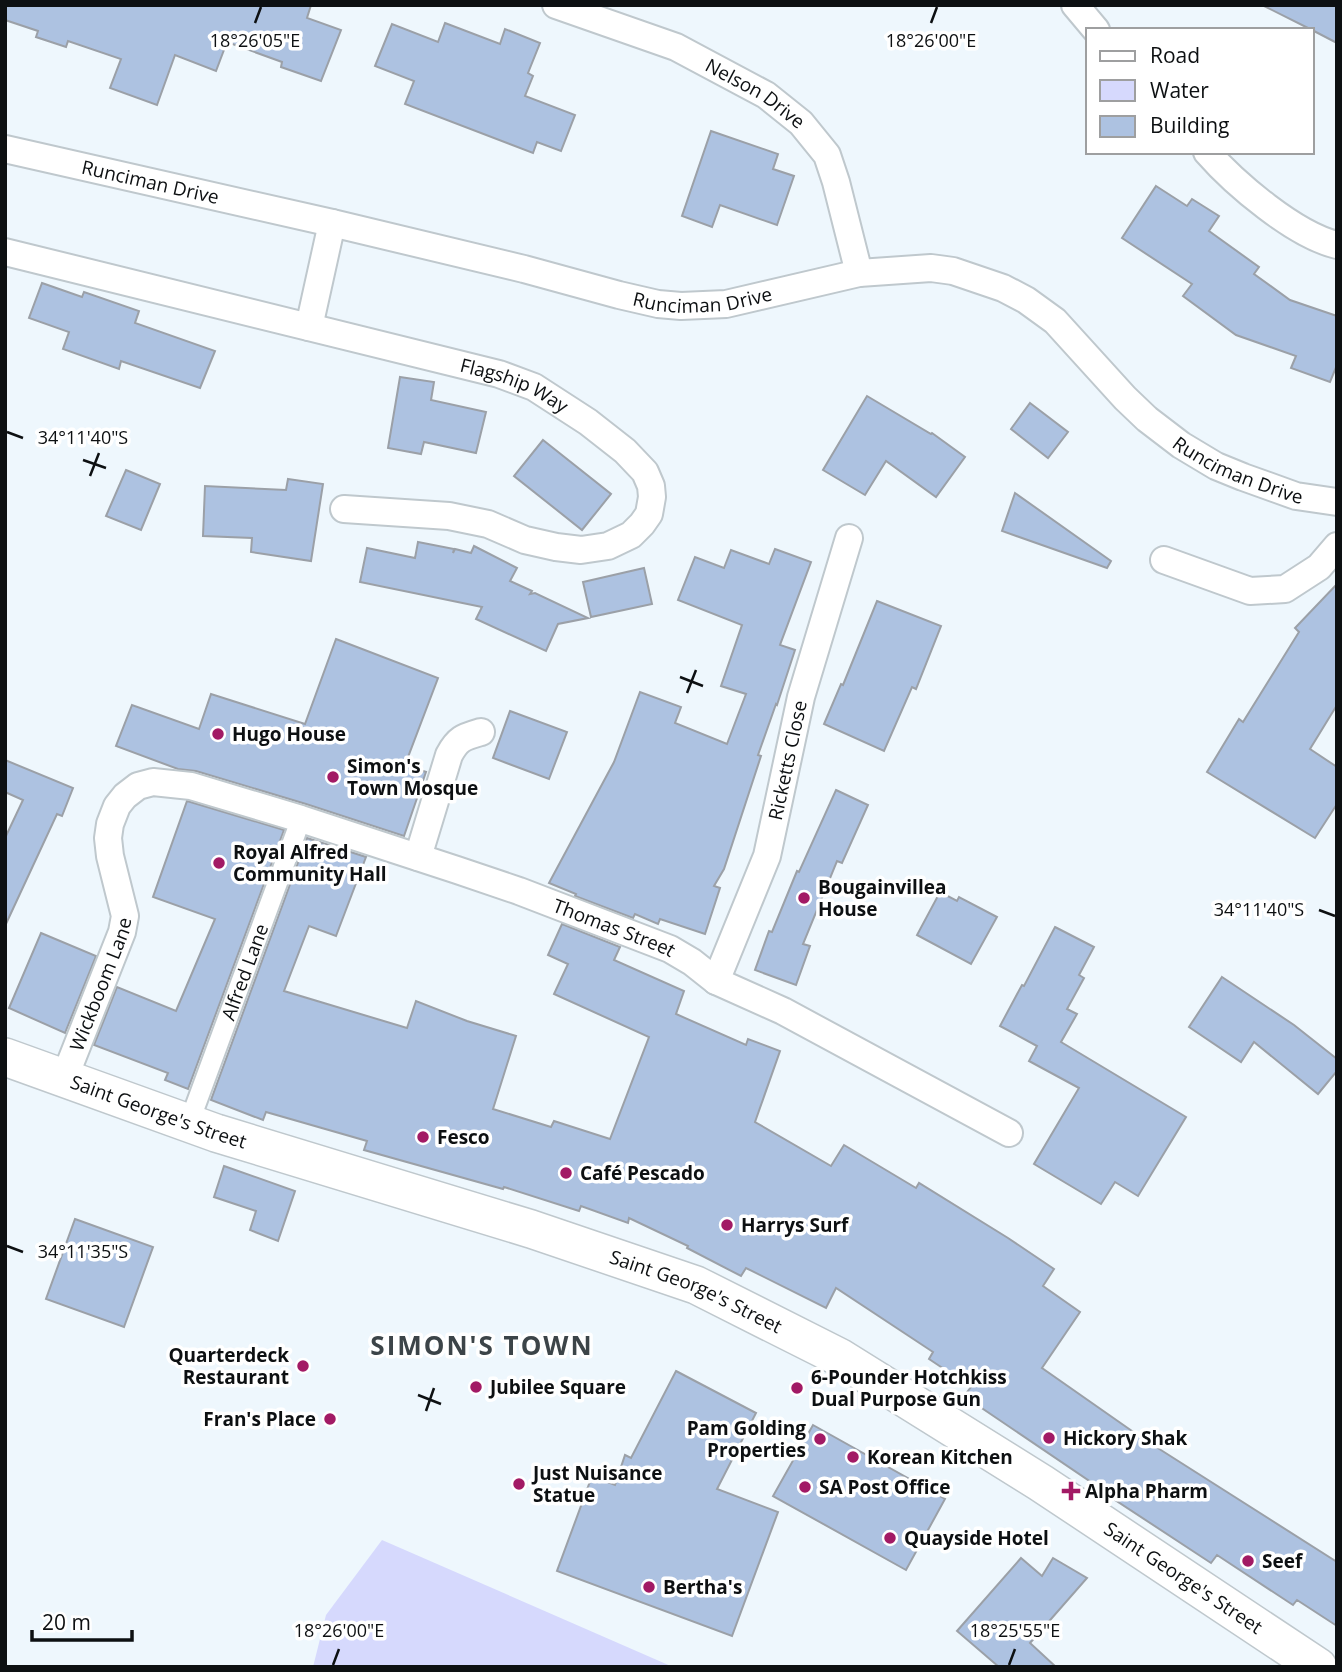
<svg xmlns="http://www.w3.org/2000/svg" width="1342" height="1672" font-family="'Open Sans',sans-serif">
<style>
.water{fill:#d6d9fd}
.building{fill:#adc2e1;stroke:#9ba0a7;stroke-width:2}
.lines{fill:none;stroke-linecap:round;stroke-linejoin:round}
.pedestrian-casing{stroke:#bfc8cd;stroke-width:23}
.minor-casing{stroke:#bfc8cd;stroke-width:30}
.secondary-casing{stroke:#bfc8cd;stroke-width:40}
.pedestrian{stroke:#fff;stroke-width:19}
.minor{stroke:#fff;stroke-width:26}
.secondary{stroke:#fff;stroke-width:37}
.ticks{fill:none;stroke:#0d1012;stroke-width:2.5}
.poi-dot{fill:#a21a65;stroke:#fff;stroke-width:2.5}
.labels{text-anchor:middle;dominant-baseline:central;stroke-width:7;stroke-linejoin:round;paint-order:stroke}
.street-label{font-size:19px;fill:#0d1012;stroke:#fff}
.poi-label{font-size:19px;font-weight:bold;fill:#0d1012;stroke:#fff;text-anchor:start}
.district-label{font-size:26px;font-weight:bold;letter-spacing:2px;fill:#3c4448;stroke:#fff}
.ticks-label{font-size:18px;text-anchor:middle;fill:#0d1012;stroke:#fff;stroke-width:7;stroke-linejoin:round;paint-order:stroke}
</style>
<rect width="100%" height="100%" fill="#eef7fd"/>
<!-- water -->
<polygon class="water" points="382,1540 673,1667 313,1667 326,1615"/>
<!-- building -->
<g class="building">
<polygon points="5,5 311,5 307,18 341,30 321,81 281,67 282,62 227,42 216,71 175,55 157,105 110,88 121,59 68,41 66,47 36,37 38,31 5,20"/>
<polygon points="1262,5 1337,5 1337,43 1312,30"/>
<polygon points="445,23 500,44 505,29 540,43 528,73 533,76 525,96 575,115 561,151 537,142 533,153 405,104 414,81 375,66 392,24 438,42"/>
<polygon points="711,131 778,154 773,169 794,176 777,225 720,205 712,227 682,216"/>
<polygon points="1156,186 1187,206 1192,199 1219,216 1209,231 1259,267 1254,274 1290,300 1337,316 1337,365 1330,382 1291,368 1296,356 1236,335 1183,296 1192,284 1122,238"/>
<polygon points="42,283 82,297 84,292 139,311 135,323 215,351 200,388 121,361 119,369 63,349 69,332 29,318"/>
<polygon points="400,377 434,382 431,400 486,412 476,453 424,442 421,454 388,448"/>
<polygon points="867,396 931,434 932,433 965,457 936,497 886,461 865,495 823,470"/>
<polygon points="1030,403 1068,432 1048,458 1011,429"/>
<polygon points="543,440 611,494 582,530 514,476"/>
<polygon points="126,470 160,484 141,530 106,516"/>
<polygon points="288,479 323,484 311,561 251,552 252,538 203,536 205,486 286,490"/>
<polygon points="1015,493 1111,561 1107,568 1002,531"/>
<polygon points="418,542 454,549 453,553 455,549 471,553 474,546 517,568 510,581 532,591 530,594 535,593 588,618 558,624 546,651 476,619 482,607 360,582 367,548 415,558"/>
<polygon points="775,549 811,562 780,645 795,650 777,705 776,704 758,755 761,756 724,869 714,886 720,888 705,934 660,919 658,924 635,914 633,918 575,896 576,894 549,883 614,762 640,692 681,707 675,723 727,744 746,694 721,686 742,625 678,600 695,557 724,568 731,550 769,564"/>
<polygon points="644,568 652,604 591,617 583,582"/>
<polygon points="1337,584 1337,705 1310,749 1337,767 1337,804 1315,838 1207,772 1239,719 1243,722 1299,632 1295,628"/>
<polygon points="877,601 941,626 916,689 912,687 884,751 824,724 841,684 843,685"/>
<polygon points="336,639 438,678 405,765 426,772 404,836 306,804 196,771 178,769 116,746 132,705 199,729 211,694 305,724"/>
<polygon points="510,711 567,732 549,779 493,758"/>
<polygon points="5,760 73,788 62,816 57,814 5,926 5,838 23,800 5,792"/>
<polygon points="836,790 868,805 842,863 837,861 803,944 810,946 796,985 755,970 769,931 772,932 797,871 799,872"/>
<polygon points="187,801 284,830 188,1089 165,1080 168,1073 94,1045 117,987 176,1011 215,919 153,897"/>
<polygon points="307,838 366,857 336,936 309,926 284,991 407,1028 416,1001 467,1021 516,1036 493,1109 551,1127 554,1121 610,1139 649,1037 554,994 568,964 548,955 562,924 620,947 614,960 684,991 676,1014 746,1045 748,1039 780,1051 755,1122 831,1166 844,1145 916,1188 919,1183 1008,1238 1054,1269 1043,1286 1080,1312 1042,1368 1142,1438 1337,1562 1337,1626 1297,1600 1293,1605 1217,1555 1211,1563 1106,1494 1107,1493 964,1396 971,1387 929,1359 933,1352 836,1288 826,1308 746,1268 741,1276 687,1248 688,1246 629,1218 628,1223 581,1206 579,1211 504,1187 503,1189 364,1150 367,1141 266,1112 263,1120 211,1100"/>
<polygon points="940,892 957,901 959,897 997,917 971,964 917,935"/>
<polygon points="1055,927 1094,947 1079,975 1084,978 1067,1009 1077,1014 1061,1042 1186,1117 1138,1196 1115,1182 1101,1204 1034,1164 1079,1088 1029,1061 1037,1046 1000,1026 1022,985 1024,986"/>
<polygon points="41,933 96,956 65,1033 9,1008"/>
<polygon points="1222,977 1294,1025 1337,1059 1337,1071 1318,1094 1254,1042 1241,1062 1189,1027"/>
<polygon points="224,1166 295,1191 278,1241 250,1230 256,1211 214,1197"/>
<polygon points="75,1219 153,1247 124,1327 46,1299"/>
<polygon points="676,1371 756,1413 717,1489 778,1512 732,1636 557,1571 592,1476 615,1485 625,1455 631,1458"/>
<polygon points="813,1425 945,1499 906,1570 773,1496"/>
<polygon points="1021,1558 1042,1576 1053,1558 1087,1578 1030,1643 1056,1667 999,1667 957,1631"/>
</g>
<g class="lines">
<!-- pedestrian casing -->
<g class="pedestrian-casing">
<g id="pedestrian">
<path id="s1" d="M189,1123l112,-304"/>
</g>
</g>
<!-- minor casing -->
<g class="minor-casing">
<g id="minor">
<path id="s2" d="M556,5l120,42 90,48 35,28 26,32 9,27 23,91"/>
<polyline points="1075,5 1096,30"/>
<path id="s3" d="M5,149l327,74 192,46 95,26 39,9 23,2 45,-2 133,-31 72,-5 22,3 50,17 23,12 29,21 70,77 22,21 34,26 35,21 27,11 53,19 41,6"/>
<path d="M1207,152c28,32 88,83 130,93"/>
<path id="s4" d="M5,252l494,122 35,13 54,35 37,29 20,21 6,14 1,11 -3,17 -7,10 -11,11 -23,11 -27,4 -25,-3 -31,-7 -37,-16 -39,-8 -105,-7"/>
<polyline points="309,327 332,223"/>
<polyline points="1164,560 1250,591 1285,589 1319,567 1337,546"/>
<path d="M418,857l31,-102c9,-17 15,-18 32,-23"/>
<path id="s5" d="M716,981l51,-125 34,-159 48,-159"/>
<path id="s6" d="M64,1079l58,-147 3,-16 -15,-60 -2,-18 2,-14 7,-18 8,-10 13,-10 15,-4 38,4 110,33 156,51 62,21 151,58 22,13 24,19 67,30 226,122"/>
</g>
</g>
<!-- secondary casing -->
<g class="secondary-casing">
<g id="secondary">
<path id="s7" d="M5,1057l211,76 315,96 165,56 143,72 202,126 277,184"/>
</g>
</g>
<!-- pedestrian -->
<use href="#pedestrian" class="pedestrian"/>
<!-- minor -->
<use href="#minor" class="minor"/>
<!-- secondary -->
<use href="#secondary" class="secondary"/>
</g>
<!-- ticks -->
<path class="ticks" d="M255,23l6,-16M931,23l6,-16M7,432l16,6M83,460l23,8M90,476l9,-23M680,677l23,9M687,693l9,-23M1319,910l16,6M7,1246l16,6M418,1395l23,9M426,1411l8,-23M333,1665l6,-16M1009,1665l6,-16"/>
<!-- markers -->
<g class="poi-dot">
<circle cx="218" cy="734" r="7"/>
<circle cx="333" cy="777" r="7"/>
<circle cx="219" cy="863" r="7"/>
<circle cx="804" cy="898" r="7"/>
<circle cx="423" cy="1137" r="7"/>
<circle cx="566" cy="1173" r="7"/>
<circle cx="727" cy="1225" r="7"/>
<circle cx="303" cy="1366" r="7"/>
<circle cx="476" cy="1387" r="7"/>
<circle cx="797" cy="1388" r="7"/>
<circle cx="330" cy="1419" r="7"/>
<circle cx="1049" cy="1438" r="7"/>
<circle cx="820" cy="1439" r="7"/>
<circle cx="853" cy="1457" r="7"/>
<circle cx="519" cy="1484" r="7"/>
<circle cx="805" cy="1487" r="7"/>
<path d="M1067.5 1480.5h7v7h7v7h-7v7h-7v-7h-7v-7h7z"/>
<circle cx="890" cy="1538" r="7"/>
<circle cx="1248" cy="1561" r="7"/>
<circle cx="649" cy="1587" r="7"/>
</g>
<g class="labels">
<!-- street labels -->
<g class="street-label">
<text stroke="none"><textPath href="#s2" startOffset="219">Nelson Drive</textPath></text>
<text stroke="none"><textPath href="#s3" startOffset="149">Runciman Drive</textPath></text>
<text stroke="none"><textPath href="#s3" startOffset="716">Runciman Drive</textPath></text>
<text stroke="none"><textPath href="#s4" startOffset="527">Flagship Way</textPath></text>
<text stroke="none"><textPath href="#s3" startOffset="1325">Runciman Drive</textPath></text>
<text stroke="none"><textPath href="#s5" startOffset="233">Ricketts Close</textPath></text>
<text stroke="none"><textPath href="#s6" startOffset="817">Thomas Street</textPath></text>
<text stroke="none"><textPath href="#s1" startOffset="161">Alfred Lane</textPath></text>
<text stroke="none"><textPath href="#s6" startOffset="102">Wickboom Lane</textPath></text>
<text stroke="none"><textPath href="#s7" startOffset="163">Saint George's Street</textPath></text>
<text stroke="none"><textPath href="#s7" startOffset="730">Saint George's Street</textPath></text>
<text stroke="none"><textPath href="#s7" startOffset="1297">Saint George's Street</textPath></text>
</g>
<!-- poi labels -->
<g class="poi-label">
<text x="232" y="734">Hugo House</text>
<text x="347" y="766">Simon's<tspan x="347" dy="22">Town Mosque</tspan></text>
<text x="233" y="852">Royal Alfred<tspan x="233" dy="22">Community Hall</tspan></text>
<text x="818" y="887">Bougainvillea<tspan x="818" dy="22">House</tspan></text>
<text x="437" y="1137">Fesco</text>
<text x="580" y="1173">Café Pescado</text>
<text x="741" y="1225">Harrys Surf</text>
<text x="289" y="1355" text-anchor="end">Quarterdeck<tspan x="289" dy="22">Restaurant</tspan></text>
<text x="811" y="1377">6-Pounder Hotchkiss<tspan x="811" dy="22">Dual Purpose Gun</tspan></text>
<text x="490" y="1387">Jubilee Square</text>
<text x="316" y="1419" text-anchor="end">Fran's Place</text>
<text x="806" y="1428" text-anchor="end">Pam Golding<tspan x="806" dy="22">Properties</tspan></text>
<text x="1063" y="1438">Hickory Shak</text>
<text x="867" y="1457">Korean Kitchen</text>
<text x="533" y="1473">Just Nuisance<tspan x="533" dy="22">Statue</tspan></text>
<text x="819" y="1487">SA Post Office</text>
<text x="1085" y="1491">Alpha Pharm</text>
<text x="904" y="1538">Quayside Hotel</text>
<text x="1262" y="1561">Seef</text>
<text x="663" y="1587">Bertha's</text>
</g>
<!-- district labels -->
<g class="district-label">
<text x="482" y="1345">SIMON'S TOWN</text>
</g>
</g>
<g class="ticks-label">
<text x="255" y="47">18°26'05"E</text>
<text x="931" y="47">18°26'00"E</text>
<text x="83" y="444">34°11'40"S</text>
<text x="1259" y="916">34°11'40"S</text>
<text x="83" y="1258">34°11'35"S</text>
<text x="339" y="1637">18°26'00"E</text>
<text x="1015" y="1637">18°25'55"E</text>
</g>
<!-- border -->
<rect width="1342" height="1672" fill="none" stroke="#0d1012" stroke-width="14"/>
<!-- legend -->
<rect x="1086" y="28" width="228" height="126" fill="#ffffff" stroke="#9e9fa0" stroke-width="2"/>
<rect x="1100" y="51" width="35" height="10" fill="#ffffff" stroke="#9e9fa0" stroke-width="2"/>
<text x="1150" y="63" font-size="21" fill="#0d1012">Road</text>
<rect x="1100" y="80" width="35" height="21" fill="#d6d9fd" stroke="#9e9fa0" stroke-width="2"/>
<text x="1150" y="98" font-size="21" fill="#0d1012">Water</text>
<rect x="1100" y="116" width="35" height="21" fill="#adc2e1" stroke="#9e9fa0" stroke-width="2"/>
<text x="1150" y="133" font-size="21" fill="#0d1012">Building</text>
<!-- scale -->
<path d="M32 1630v10h100v-10" fill="none" stroke="#0d1012" stroke-width="3.5"/>
<text x="42" y="1630" font-size="21" fill="#0d1012" stroke="#ffffff" stroke-width="5" paint-order="stroke">20 m</text>
</svg>
